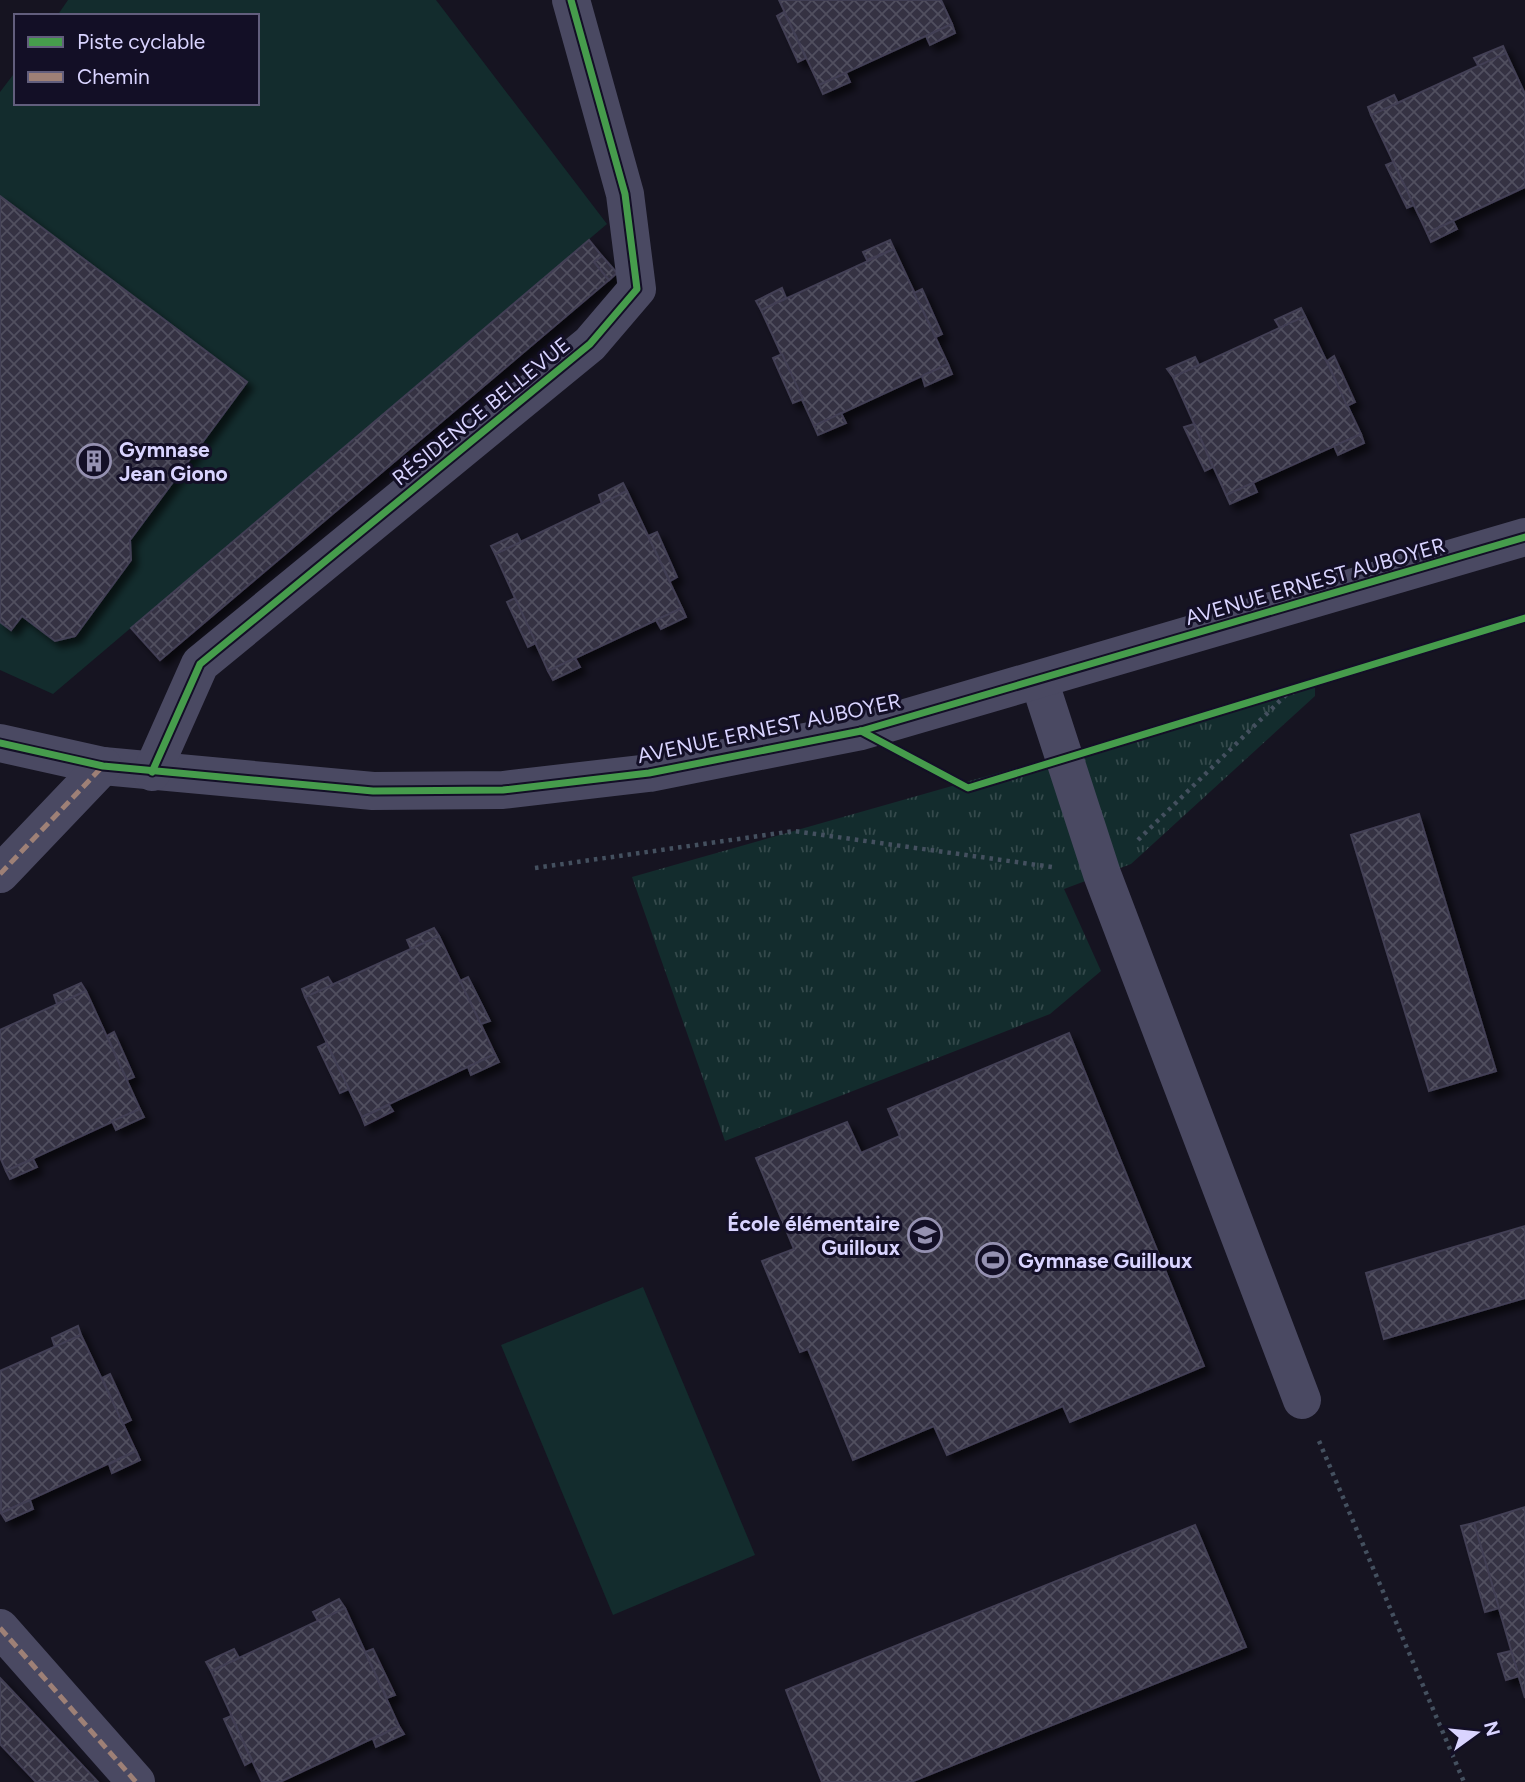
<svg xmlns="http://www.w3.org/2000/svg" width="1525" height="1782" font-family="Figtree,sans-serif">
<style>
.green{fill:#132c2d}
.park{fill:url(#park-tufts)}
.building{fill:url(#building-cross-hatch);stroke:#433f54;stroke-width:2;filter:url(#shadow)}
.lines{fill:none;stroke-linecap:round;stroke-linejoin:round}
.path{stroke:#44505f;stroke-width:4.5;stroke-dasharray:3.5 5;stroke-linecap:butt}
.minor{stroke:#4a4962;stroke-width:38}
.quiet{stroke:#9e8076;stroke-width:5;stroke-dasharray:10 5;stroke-linecap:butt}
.cycleway-casing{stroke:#130f26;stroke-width:11}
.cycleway{stroke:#469c4c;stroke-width:7}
.labels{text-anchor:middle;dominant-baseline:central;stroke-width:6;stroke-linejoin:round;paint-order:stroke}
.street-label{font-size:21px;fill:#d9d4ff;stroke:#130f26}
.poi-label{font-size:21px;font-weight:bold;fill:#d9d4ff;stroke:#130f26;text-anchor:start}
</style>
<defs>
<pattern id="park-tufts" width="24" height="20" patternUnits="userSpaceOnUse" patternTransform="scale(1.75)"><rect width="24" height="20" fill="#132c2d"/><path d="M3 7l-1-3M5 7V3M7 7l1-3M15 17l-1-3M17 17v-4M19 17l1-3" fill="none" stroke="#354a4c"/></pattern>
<pattern id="building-cross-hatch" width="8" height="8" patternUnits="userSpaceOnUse" patternTransform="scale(1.75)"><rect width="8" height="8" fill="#343243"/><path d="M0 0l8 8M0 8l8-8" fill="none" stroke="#514f5f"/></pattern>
<filter id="shadow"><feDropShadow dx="6" dy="6" stdDeviation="3.5" flood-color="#0009"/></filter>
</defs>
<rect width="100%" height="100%" fill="#161421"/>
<!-- green -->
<g class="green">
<polygon points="68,0 436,0 607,224 53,694 0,670 0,92 16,71 16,103 257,103 257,16 57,16"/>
<polygon points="643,1287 755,1555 613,1615 501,1345"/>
</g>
<!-- park -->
<polygon class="park" points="1315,683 1315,696 1131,864 1064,889 1101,971 1050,1014 725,1141 632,877"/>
<!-- building -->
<g class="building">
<polygon points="779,0 941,0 952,24 819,85"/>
<polygon points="784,12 806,58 798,62 777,16"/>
<polygon points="952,24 955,33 930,45 926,36"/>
<polygon points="1503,46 1506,53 1479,67 1474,58"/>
<polygon points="1506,53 1525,94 1525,187 1427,233 1371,115"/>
<polygon points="846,73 850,82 823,94 819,85"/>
<polygon points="1394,95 1398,103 1371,115 1368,107"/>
<polygon points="1393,162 1414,205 1407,208 1386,165"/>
<polygon points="0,196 247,382 130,540 131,560 75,636 55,641 22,616 11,630 0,622"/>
<polygon points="1453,221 1457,229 1431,242 1427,233"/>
<polygon points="589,240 602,256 594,262 609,280 160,660 131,628"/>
<polygon points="890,240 894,249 867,260 863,252"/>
<polygon points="894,249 948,364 814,426 761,310"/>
<polygon points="602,256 617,273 609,280 594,262"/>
<polygon points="782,288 786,298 761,310 756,301"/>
<polygon points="922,289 942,334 936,337 914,293"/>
<polygon points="1301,308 1305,316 1280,328 1275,320"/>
<polygon points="1305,316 1361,434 1226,495 1173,377"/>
<polygon points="782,354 803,399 793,403 773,358"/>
<polygon points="1334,356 1355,402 1347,406 1327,361"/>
<polygon points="1195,357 1199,365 1173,377 1167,369"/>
<polygon points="948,364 952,374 925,386 922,376"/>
<polygon points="841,413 846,423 818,435 814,426"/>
<polygon points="1194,424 1213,467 1205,471 1184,427"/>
<polygon points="1361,434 1364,443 1338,455 1334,446"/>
<polygon points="623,483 627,491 602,504 599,495"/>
<polygon points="1253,483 1257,492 1230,504 1226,495"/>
<polygon points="627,491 682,608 548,671 495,554"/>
<polygon points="657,532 677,577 670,581 648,536"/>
<polygon points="517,534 521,542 495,554 491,546"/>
<polygon points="515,598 536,643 528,647 507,602"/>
<polygon points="682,608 686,617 661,629 656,620"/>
<polygon points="575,658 580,667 553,680 548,671"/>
<polygon points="1419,814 1496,1071 1429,1091 1351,835"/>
<polygon points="434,928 439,936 411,949 407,940"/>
<polygon points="439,936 495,1054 362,1117 305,997"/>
<polygon points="328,977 333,985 305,997 302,989"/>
<polygon points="468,977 490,1021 481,1024 460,981"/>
<polygon points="81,983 86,991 57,1004 54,995"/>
<polygon points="86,991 140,1109 6,1171 0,1157 0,1030"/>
<polygon points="114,1032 134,1077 127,1080 107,1036"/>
<polygon points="1069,1033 1204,1366 1070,1422 1063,1406 947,1455 934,1426 853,1460 808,1349 800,1352 762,1261 794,1249 756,1158 847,1122 861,1153 900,1136 888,1109"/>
<polygon points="326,1043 349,1089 340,1093 318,1047"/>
<polygon points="495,1054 499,1062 471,1075 468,1067"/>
<polygon points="389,1105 393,1111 365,1125 362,1117"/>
<polygon points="140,1109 144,1117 116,1130 112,1121"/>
<polygon points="33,1159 37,1167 10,1179 6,1171"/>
<polygon points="1525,1226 1525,1298 1384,1339 1366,1273"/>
<polygon points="78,1326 81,1335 55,1347 52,1338"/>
<polygon points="81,1335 136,1451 1,1513 0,1371"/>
<polygon points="110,1374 131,1420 123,1424 102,1378"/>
<polygon points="136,1451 140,1460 112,1473 109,1464"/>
<polygon points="30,1500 33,1509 6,1521 1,1513"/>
<polygon points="1525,1507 1525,1698 1474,1523"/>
<polygon points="1474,1523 1499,1608 1485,1612 1461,1526"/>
<polygon points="1195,1525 1246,1647 911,1782 822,1782 786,1690"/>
<polygon points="339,1599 345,1608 318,1621 313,1612"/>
<polygon points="345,1608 399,1726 280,1782 262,1782 211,1671"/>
<polygon points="234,1649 239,1658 211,1671 206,1662"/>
<polygon points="373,1649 395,1695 387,1698 365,1652"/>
<polygon points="1511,1651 1519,1676 1506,1680 1498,1654"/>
<polygon points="0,1678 98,1782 36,1782 0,1744"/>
<polygon points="231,1716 252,1761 245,1765 224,1719"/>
<polygon points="399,1726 404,1734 376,1747 373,1739"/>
</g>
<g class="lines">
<!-- path -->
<g class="path">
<polyline points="1138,840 1292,689"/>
<polyline points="535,868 794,831 1052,867"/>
<polyline points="1319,1441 1464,1782"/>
</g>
<!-- minor -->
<g class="minor">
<polyline points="1039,680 1102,874 1302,1400"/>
<polyline points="0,743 103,766 373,791 503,790 649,773 861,731 1525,537"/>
<polyline points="152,772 200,664 590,344 637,289 625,194 571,0"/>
<polyline points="0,874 103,766"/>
<polyline points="0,1628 136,1782"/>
</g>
<!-- quiet -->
<g class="quiet">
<polyline points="0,874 103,766"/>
<polyline points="0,1628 136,1782"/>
</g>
<!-- cycleway casing -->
<g class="cycleway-casing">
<g id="cycleway">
<polyline points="861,731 968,788 1525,618"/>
<polyline points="0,743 103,766 373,791 503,790 649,773 861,731 1525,537"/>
<polyline points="152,772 200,664 590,344 637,289 625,194 571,0"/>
</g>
</g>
<!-- cycleway -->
<use href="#cycleway" class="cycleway"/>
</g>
<!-- icons -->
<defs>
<g id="building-ring" transform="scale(1.75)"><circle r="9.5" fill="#130f26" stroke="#9591b1" stroke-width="1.5"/><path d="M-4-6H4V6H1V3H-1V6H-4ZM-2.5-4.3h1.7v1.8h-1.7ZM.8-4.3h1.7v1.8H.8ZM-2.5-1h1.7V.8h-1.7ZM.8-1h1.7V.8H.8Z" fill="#9591b1"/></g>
<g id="school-ring" transform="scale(1.75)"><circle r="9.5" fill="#130f26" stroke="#9591b1" stroke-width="1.5"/><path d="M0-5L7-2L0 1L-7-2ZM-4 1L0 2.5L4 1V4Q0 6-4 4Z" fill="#9591b1"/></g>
<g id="stadium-ring" transform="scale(1.75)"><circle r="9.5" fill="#130f26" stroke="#9591b1" stroke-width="1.5"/><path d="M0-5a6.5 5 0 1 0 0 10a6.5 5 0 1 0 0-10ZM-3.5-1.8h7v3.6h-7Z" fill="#9591b1"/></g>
</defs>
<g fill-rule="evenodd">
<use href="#building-ring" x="94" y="461"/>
<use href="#school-ring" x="925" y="1235"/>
<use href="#stadium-ring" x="993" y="1260"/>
</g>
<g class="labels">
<!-- street labels -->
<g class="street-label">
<text transform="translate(481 411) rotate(-39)">RÉSIDENCE BELLEVUE</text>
<text transform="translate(1315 581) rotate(-16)">AVENUE ERNEST AUBOYER</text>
<text transform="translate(769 728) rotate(-12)">AVENUE ERNEST AUBOYER</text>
</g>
<!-- poi labels -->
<g class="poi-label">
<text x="119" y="449">Gymnase<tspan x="119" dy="24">Jean Giono</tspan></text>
<text x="900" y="1223" text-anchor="end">École élémentaire<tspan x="900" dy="24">Guilloux</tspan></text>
<text x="1018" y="1260">Gymnase Guilloux</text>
</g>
</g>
<!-- legend -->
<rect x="14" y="14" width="245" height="91" fill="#130f26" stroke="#625e7d" stroke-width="2"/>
<rect x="28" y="37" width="35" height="10" fill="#469c4c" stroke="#625e7d" stroke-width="2"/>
<text x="77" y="49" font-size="21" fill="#d9d4ff">Piste cyclable</text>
<rect x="28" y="72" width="35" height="10" fill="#9e8076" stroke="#625e7d" stroke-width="2"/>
<text x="77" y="84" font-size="21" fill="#d9d4ff">Chemin</text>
<!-- north arrow -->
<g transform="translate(1476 1733) rotate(75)" stroke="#130f26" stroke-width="5" paint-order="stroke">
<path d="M0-5L12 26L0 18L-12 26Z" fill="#d9d4ff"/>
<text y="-10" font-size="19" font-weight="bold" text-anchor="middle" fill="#d9d4ff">N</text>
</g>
</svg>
